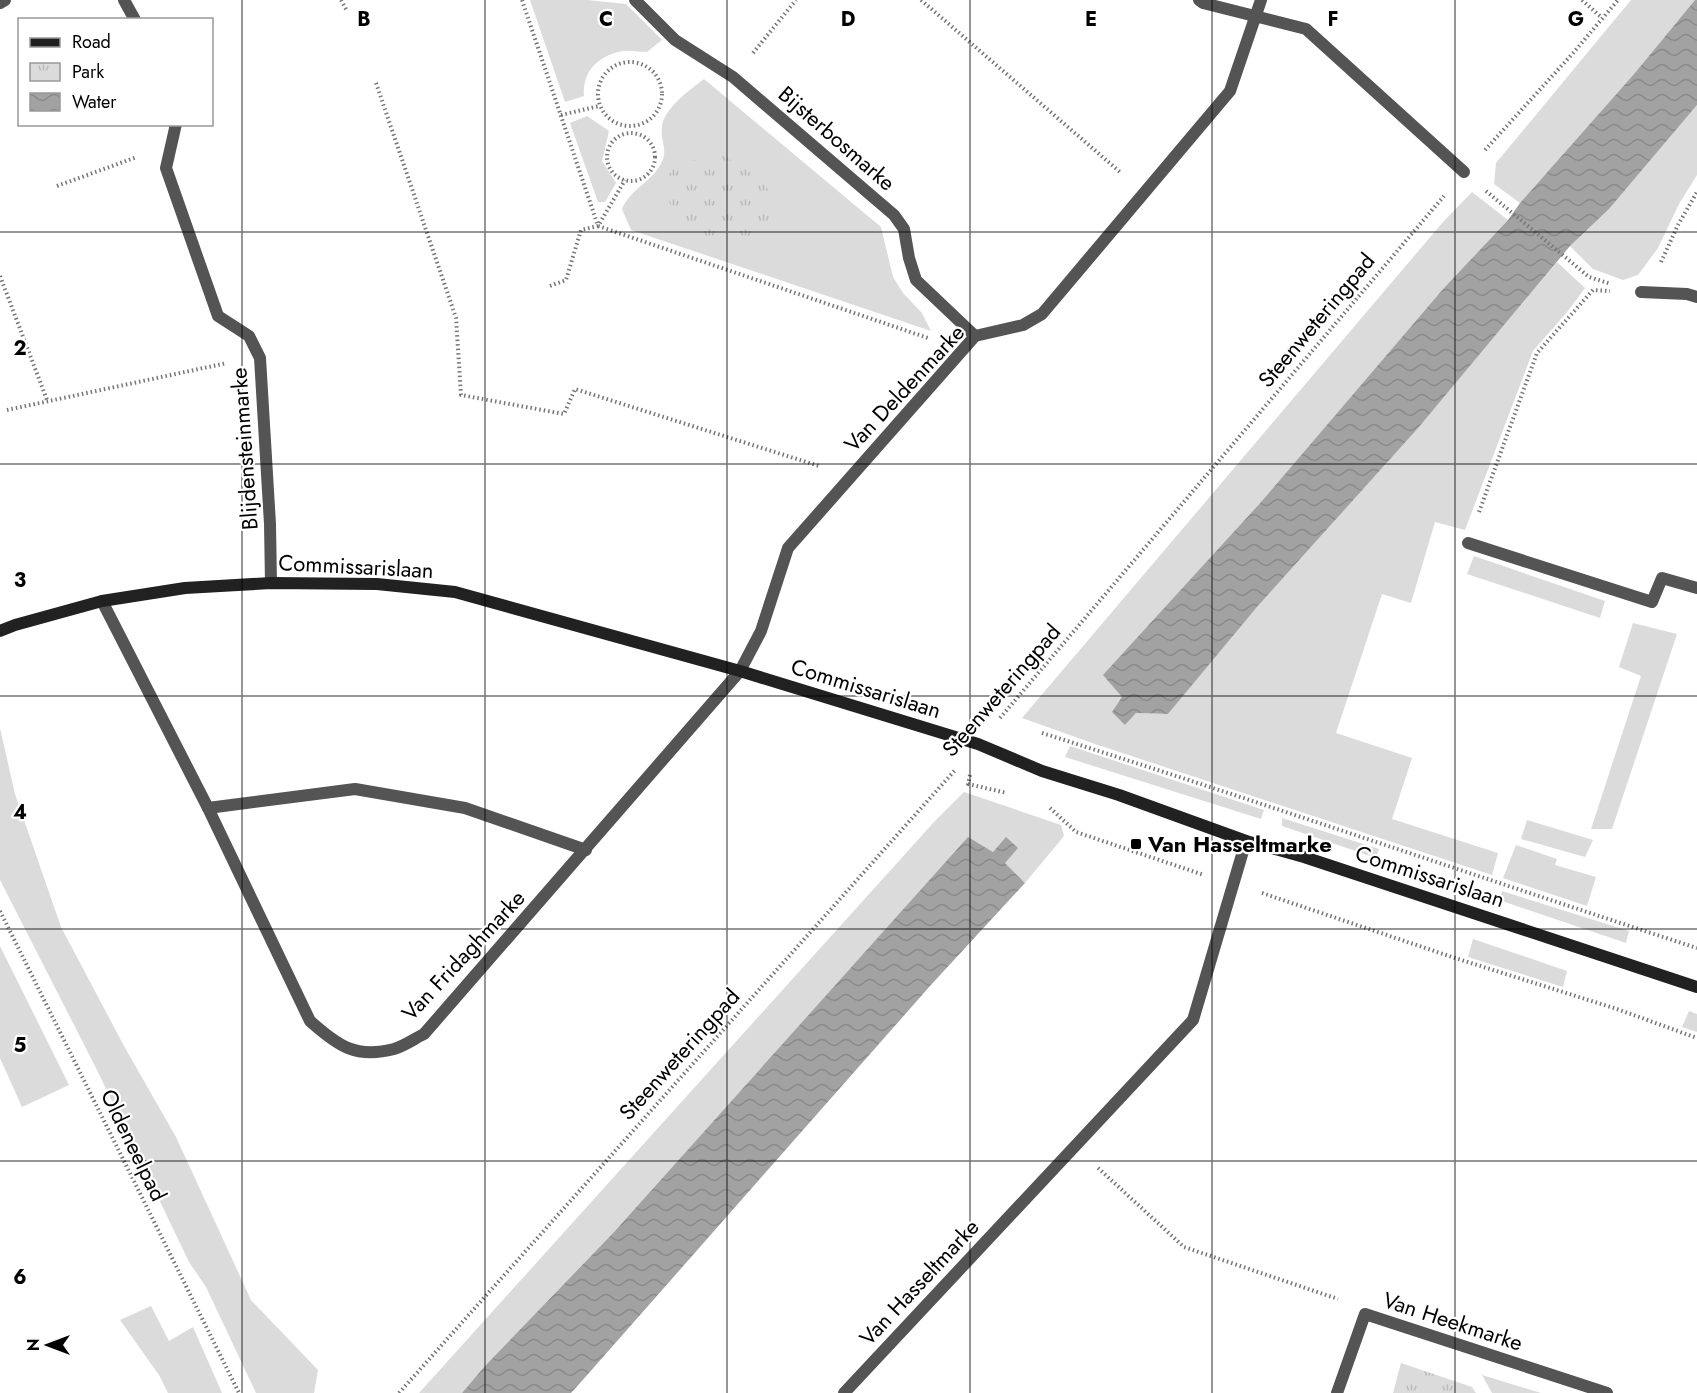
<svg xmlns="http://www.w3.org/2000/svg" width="1697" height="1393" font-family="Jost,sans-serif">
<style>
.grass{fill:#dbdbdb}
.park{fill:url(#park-tufts)}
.water{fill:url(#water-waves)}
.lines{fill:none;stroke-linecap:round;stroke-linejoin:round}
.path{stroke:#767676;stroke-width:4;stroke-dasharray:1.5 3;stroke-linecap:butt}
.lane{stroke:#545454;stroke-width:12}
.street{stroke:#545454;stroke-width:12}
.secondary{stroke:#212121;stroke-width:12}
.grid{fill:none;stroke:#000;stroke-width:1.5;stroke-opacity:0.55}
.poi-dot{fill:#000;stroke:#fff;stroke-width:2}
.labels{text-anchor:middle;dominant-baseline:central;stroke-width:4.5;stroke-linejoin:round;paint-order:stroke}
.street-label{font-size:22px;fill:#000;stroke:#fff}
.poi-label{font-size:22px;font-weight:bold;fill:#000;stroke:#fff;text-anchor:start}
.grid-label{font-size:20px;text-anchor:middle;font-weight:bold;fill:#000;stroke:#fff;stroke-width:4.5;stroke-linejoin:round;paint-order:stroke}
</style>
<defs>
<pattern id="park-tufts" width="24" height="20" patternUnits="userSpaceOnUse" patternTransform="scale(1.5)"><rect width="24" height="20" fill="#dbdbdb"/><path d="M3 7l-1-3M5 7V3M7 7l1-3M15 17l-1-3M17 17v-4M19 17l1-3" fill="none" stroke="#bababa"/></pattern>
<pattern id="water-waves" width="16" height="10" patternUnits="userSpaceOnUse" patternTransform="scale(1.5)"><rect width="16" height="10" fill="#a2a2a2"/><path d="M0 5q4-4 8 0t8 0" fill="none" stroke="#8a8a8a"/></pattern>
</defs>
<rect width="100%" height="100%" fill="#fff"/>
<!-- grass -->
<g class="grass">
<path d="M530,0h57l39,4 36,36 -15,12c-7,0 -16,-2 -24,-1 -24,4 -41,20 -39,45l-19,6z"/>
<polygon points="1631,0 1695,0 1634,74 1520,203 1494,184 1496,163"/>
<path d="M704,79l177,148 12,50 10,16 19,20 9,18 -300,-101 -9,-21c8,-19 26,-25 37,-42 11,-17 1,-23 3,-40 1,-18 29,-38 42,-48z"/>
<polygon points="1697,105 1697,175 1679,204 1658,248 1638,275 1623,280 1593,269 1570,246 1609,209"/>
<polygon points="587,116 609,131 602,161 616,183 605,202 598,202 570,123"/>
<polygon points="1472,192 1508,220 1443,289 1261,502 1104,675 1122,697 1125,725 1136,713 1168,714 1257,607 1419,427 1557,262 1585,288 1568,311 1533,351 1465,530 1435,522 1411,603 1382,594 1336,733 1412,758 1392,819 1498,853 1492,875 1095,744 1022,718 1443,222"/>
<polygon points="1474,556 1605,601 1600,618 1467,574"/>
<polygon points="1633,623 1677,634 1612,829 1591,829 1641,676 1619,667"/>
<polygon points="0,728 15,794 61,927 124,1046 176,1137 251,1300 318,1370 314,1393 256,1393 206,1287 189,1262 96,1068 0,880"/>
<polygon points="1070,746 1264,810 1261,819 1065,757"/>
<polygon points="964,792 1061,825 1064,836 1025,883 1005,863 1007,838 993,852 968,838 614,1232 484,1367 462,1393 419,1393 934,822"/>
<polygon points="1282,818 1379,849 1376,858 1282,826"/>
<polygon points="1527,820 1593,840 1585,857 1521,839"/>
<polygon points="1516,845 1557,859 1555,865 1596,877 1587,906 1503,878"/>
<polygon points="1502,891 1629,931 1626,943 1499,900"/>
<polygon points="1473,939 1567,971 1563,987 1468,957"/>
<polygon points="0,946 69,1085 22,1107 0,1058"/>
<polygon points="1689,1011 1697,1014 1697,1032 1682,1027"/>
<polygon points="151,1306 169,1341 193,1327 222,1393 168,1393 159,1375 120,1320"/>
<polygon points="1482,1375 1541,1393 1492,1393"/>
</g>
<!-- park -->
<g class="park">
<path d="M723,156c20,9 71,43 51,69 -6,7 -14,12 -23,13 -10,0 -38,3 -46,2 -26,-5 -56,-60 -26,-75 8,-5 34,-8 44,-9z"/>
<polygon points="1401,1363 1472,1387 1476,1393 1393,1393"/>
</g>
<!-- water -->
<g class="water">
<polygon points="1695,0 1697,0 1697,105 1609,209 1570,246 1419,427 1257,607 1168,714 1136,713 1125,725 1112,712 1122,697 1103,675 1261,502 1443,289 1508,220 1520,203 1634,74"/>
<polygon points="968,837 993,852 1006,837 1018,848 1005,863 1025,883 930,986 581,1382 571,1393 462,1393 484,1367 614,1232"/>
</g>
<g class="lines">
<!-- path -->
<g class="path">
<polyline points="341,0 347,11"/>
<polyline points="522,0 598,226 928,338"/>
<polyline points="921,0 1120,172"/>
<polyline points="1582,0 1602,18"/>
<polyline points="753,53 796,0"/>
<circle cx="630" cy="94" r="32"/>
<polyline points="376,83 456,318 461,395 564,414 575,389 819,466"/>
<polyline points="561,115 599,106"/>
<circle cx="631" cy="157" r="24"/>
<polyline points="1485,150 1574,52 1618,0"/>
<polyline points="57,186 137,157"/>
<polyline points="1486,191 1589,277 1611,284"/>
<polyline points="1661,262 1678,225 1697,192"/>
<polyline points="0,276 47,400"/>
<polyline points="550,286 566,280 581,230 598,226 625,180"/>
<polyline points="7,410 227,363"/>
<polyline points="1479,512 1537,353 1593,290 1610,291"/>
<polyline points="1000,718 1444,196"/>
<path d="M1042,733c219,69 436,144 655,215"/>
<polyline points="970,775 968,784 1007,793"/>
<polyline points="1050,808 1076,832 1204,875"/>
<polyline points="1262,893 1455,958 1617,1009 1697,1038"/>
<polyline points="0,911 239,1393"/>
<polyline points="1098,1168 1184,1247 1338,1299"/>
<polyline points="399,1393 956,769"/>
</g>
<!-- lane -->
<g class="lane">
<polyline points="1641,292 1687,294 1697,297"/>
<polyline points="1468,543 1652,602 1662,578 1697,588"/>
</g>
<!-- street -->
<g class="street">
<polyline points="124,0 135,20"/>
<polyline points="635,0 675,40 733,77 894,215 904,229 909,258 916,280 975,336"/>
<polyline points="1199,0 1203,3 1306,29 1464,172"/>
<polyline points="0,3 5,0"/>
<polyline points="176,124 166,168 218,316 249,336 260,358 270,524 271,583"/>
<path d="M102,601l106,207 102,213c28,25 46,38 84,28 10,-3 20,-10 30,-15l316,-363 21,-40 27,-83 187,-212 48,-11 19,-11 188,-223 31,-91"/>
<polyline points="208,808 355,789 465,808 586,850"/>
<polyline points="844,1393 1193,1020 1246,841"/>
<polyline points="1337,1393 1365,1314 1607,1393"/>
</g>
<!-- secondary -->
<polyline class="secondary" points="0,631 15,625 102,601 185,588 271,583 377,584 455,592 740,671 978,744 1042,771 1119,795 1246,841 1304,857 1697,987"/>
</g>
<!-- grid -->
<path class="grid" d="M242,0v1393M485,0v1393M727,0v1393M970,0v1393M1212,0v1393M1455,0v1393M0,232h1697M0,464h1697M0,696h1697M0,929h1697M0,1161h1697"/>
<!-- markers -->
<rect class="poi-dot" x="1130" y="838" width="12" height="12" rx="3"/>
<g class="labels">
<!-- street labels -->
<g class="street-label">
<text transform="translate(837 138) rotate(41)">Bijsterbosmarke</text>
<text transform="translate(1316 320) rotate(-50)">Steenweteringpad</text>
<text transform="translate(904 388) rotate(-47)">Van Deldenmarke</text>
<text transform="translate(244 449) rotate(-94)">Blijdensteinmarke</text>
<text transform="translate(356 566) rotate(3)">Commissarislaan</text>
<text transform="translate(866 688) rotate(17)">Commissarislaan</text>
<text transform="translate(1001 690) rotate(-49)">Steenweteringpad</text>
<text transform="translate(1430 876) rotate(18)">Commissarislaan</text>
<text transform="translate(463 955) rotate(-47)">Van Fridaghmarke</text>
<text transform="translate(679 1054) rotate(-48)">Steenweteringpad</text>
<text transform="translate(134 1145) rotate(64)">Oldeneelpad</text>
<text transform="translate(919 1282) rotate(-47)">Van Hasseltmarke</text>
<text transform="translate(1453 1321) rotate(18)">Van Heekmarke</text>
</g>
<!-- poi labels -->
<g class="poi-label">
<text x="1148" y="844">Van Hasseltmarke</text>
</g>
</g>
<g class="grid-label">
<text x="364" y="26">B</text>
<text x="606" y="26">C</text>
<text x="848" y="26">D</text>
<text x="1091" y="26">E</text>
<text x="1333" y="26">F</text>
<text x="1576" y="26">G</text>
<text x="20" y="355">2</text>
<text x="20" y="587">3</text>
<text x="20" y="819">4</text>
<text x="20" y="1052">5</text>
<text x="20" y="1284">6</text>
</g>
<!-- legend -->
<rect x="18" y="18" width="195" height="108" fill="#ffffff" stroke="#999999" stroke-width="1.5"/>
<rect x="30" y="38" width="30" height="9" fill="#212121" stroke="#999999" stroke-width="1.5"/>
<text x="72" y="48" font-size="18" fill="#000000">Road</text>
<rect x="30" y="63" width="30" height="18" fill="url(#park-tufts)" stroke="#999999" stroke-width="1.5"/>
<text x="72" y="78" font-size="18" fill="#000000">Park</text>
<rect x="30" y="93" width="30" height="18" fill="url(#water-waves)" stroke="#999999" stroke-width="1.5"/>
<text x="72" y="108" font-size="18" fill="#000000">Water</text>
<!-- north arrow -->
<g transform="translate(48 1345) rotate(270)" stroke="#ffffff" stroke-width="4.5" paint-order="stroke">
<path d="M0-4.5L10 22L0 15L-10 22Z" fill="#000000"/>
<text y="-9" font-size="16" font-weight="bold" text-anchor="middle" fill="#000000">N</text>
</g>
</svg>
